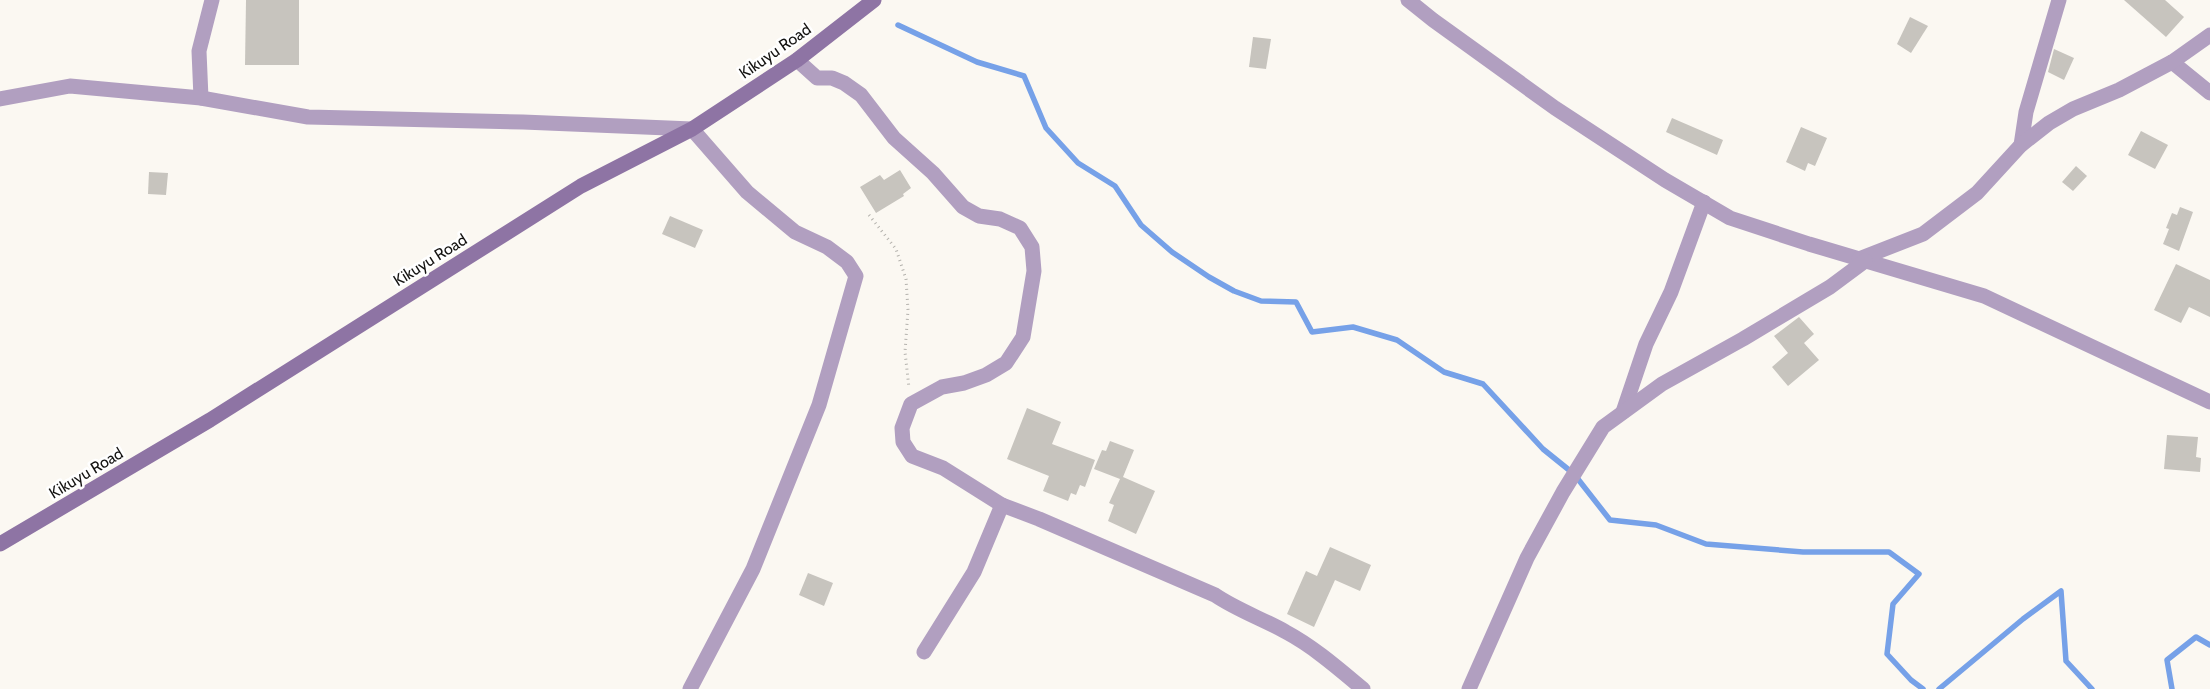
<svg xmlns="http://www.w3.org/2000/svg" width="2210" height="689" font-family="Cabin,sans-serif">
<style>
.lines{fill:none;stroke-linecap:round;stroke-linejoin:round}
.stream{stroke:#76a1e8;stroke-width:5.5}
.building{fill:#c7c4be}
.path{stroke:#b4b2ad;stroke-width:3;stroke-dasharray:1 4;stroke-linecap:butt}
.street{stroke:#b19fc0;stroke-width:15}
.secondary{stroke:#8e74a4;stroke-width:15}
.labels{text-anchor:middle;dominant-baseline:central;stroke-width:5;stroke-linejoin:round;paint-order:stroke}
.street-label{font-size:16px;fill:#131210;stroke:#fff}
</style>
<rect width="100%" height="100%" fill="#fbf8f2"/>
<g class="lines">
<!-- stream -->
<g class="stream">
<polyline points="898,25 977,62 1024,76 1046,128 1078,163 1115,186 1141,225 1172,252 1209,277 1234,291 1261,301 1296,302 1312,332 1353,327 1397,340 1444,372 1483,384 1543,449 1574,474 1610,520 1656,525 1706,544 1803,552 1889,552 1919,574 1893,604 1887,654 1911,680 1923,689"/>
<polyline points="1939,689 2023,619 2061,591 2066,661 2092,689"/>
<polyline points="2172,689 2167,660 2196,637 2210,645"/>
</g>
</g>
<!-- building -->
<g class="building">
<polygon points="246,0 299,0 299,65 245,65"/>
<polygon points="2124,0 2165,0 2184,17 2166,37"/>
<polygon points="1910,17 1928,26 1911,53 1897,44"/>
<polygon points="1253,37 1271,39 1266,69 1249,67"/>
<polygon points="2054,49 2074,58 2064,80 2048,72"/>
<polygon points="1672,118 1723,140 1717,155 1666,132"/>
<polygon points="1801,127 1827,138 1815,166 1808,163 1805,171 1786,162"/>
<polygon points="2141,131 2168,145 2155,169 2128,155"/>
<polygon points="2076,166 2087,176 2073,191 2062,182"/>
<polygon points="900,170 911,188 903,194 904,196 876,213 860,187 880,175 884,180"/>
<polygon points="149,172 168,173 166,195 148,194"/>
<polygon points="2180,207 2193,212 2179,251 2163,244 2169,229 2166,228 2172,213 2177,215"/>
<polygon points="670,216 703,230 695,248 662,234"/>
<polygon points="2176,264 2210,280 2210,317 2189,307 2181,323 2154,310"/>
<polygon points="1799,317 1814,334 1804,343 1819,360 1788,386 1772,367 1788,353 1774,336"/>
<polygon points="1027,408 1061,422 1052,444 1095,460 1085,487 1080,485 1076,495 1071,493 1068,501 1043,491 1049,476 1007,459"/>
<polygon points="2167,435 2198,437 2196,457 2201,458 2200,472 2164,469"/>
<polygon points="1110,441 1134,450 1123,477 1155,491 1136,534 1108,521 1114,505 1109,503 1120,479 1094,469 1102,450 1106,451"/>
<polygon points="1330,547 1371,565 1360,591 1335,580 1314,627 1287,614 1306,571 1317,576"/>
<polygon points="808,573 833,583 824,606 799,595"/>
</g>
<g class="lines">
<!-- path -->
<polyline class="path" points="869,215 896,249 906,279 908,310 905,352 909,388"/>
<!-- street -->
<g class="street">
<polyline points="1408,0 1433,20 1555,108 1665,180 1730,218 1809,244 1984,296 2210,402"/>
<path d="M797,60l20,18h15l12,5 17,12 33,43 39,35 30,34 16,9 21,3 20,9 12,19 2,24 -11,66 -17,26 -20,12 -22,8 -22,4 -31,17 -9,24 1,14 9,14 31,12 59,37 37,14 176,76c22,15 48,24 71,37 28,15 53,37 77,57"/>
<polyline points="2172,62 2210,93"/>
<polyline points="201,98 199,51 212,0"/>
<polyline points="0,99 70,86 201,98 308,117 523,122 692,129 747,192 795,232 827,247 847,262 856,276 819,405 753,569 690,689"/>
<polyline points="2021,145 2026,112 2059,0"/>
<polyline points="1859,259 1923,234 1977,193 2021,145 2049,123 2073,109 2119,90 2172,62 2210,35"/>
<polyline points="1623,412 1646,344 1671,292 1704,202"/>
<polyline points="924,652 974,572 1002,505"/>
<polyline points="1469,689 1527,558 1563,492 1603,427 1662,384 1743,339 1830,287 1865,261"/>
</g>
<!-- secondary -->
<polyline class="secondary" points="0,544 210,420 581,186 692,129 797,60 874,0"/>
</g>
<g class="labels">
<!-- street labels -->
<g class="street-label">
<text transform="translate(775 51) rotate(-35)">Kikuyu Road</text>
<text transform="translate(430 260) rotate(-32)">Kikuyu Road</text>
<text transform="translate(86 473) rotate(-31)">Kikuyu Road</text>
</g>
</g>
</svg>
